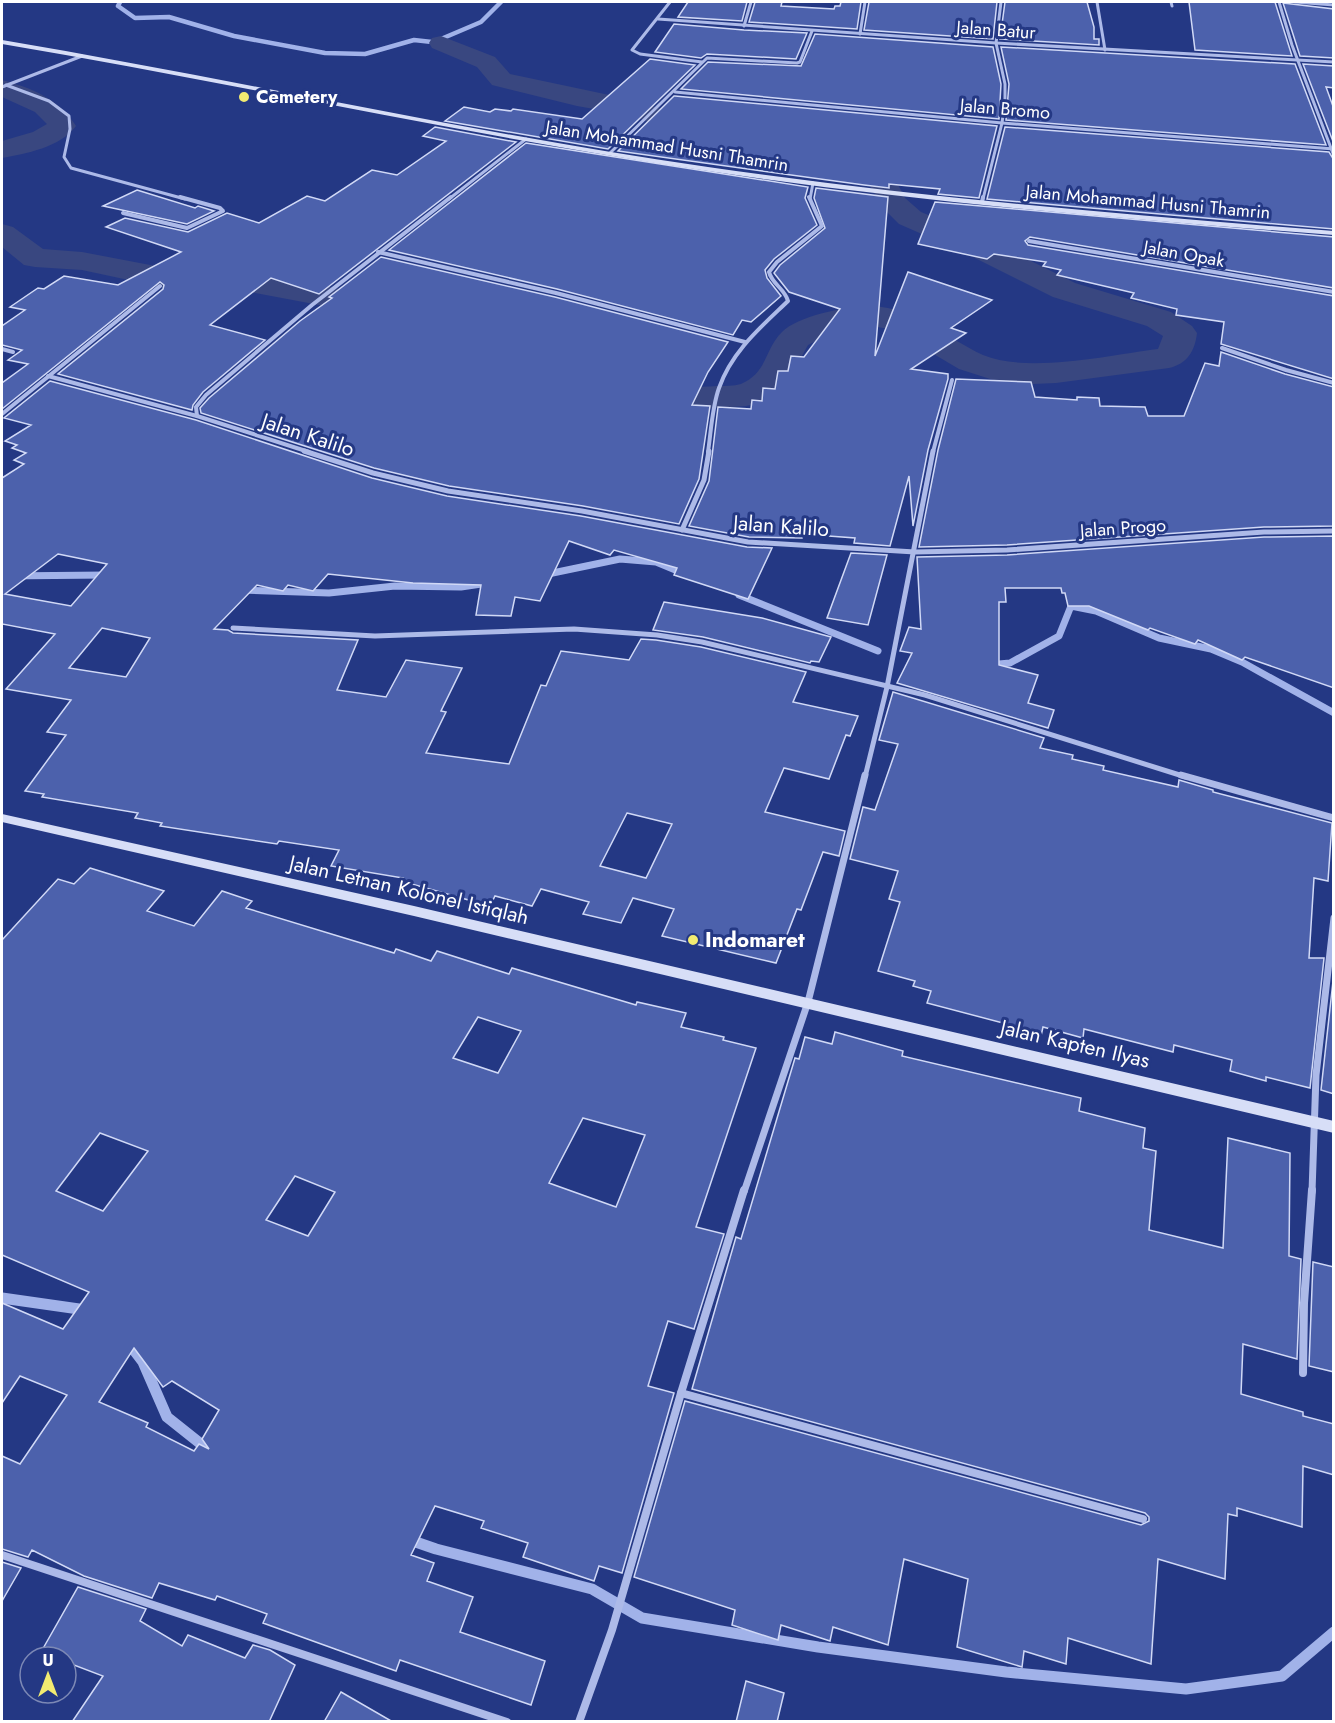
<svg xmlns="http://www.w3.org/2000/svg" width="1335" height="1723" font-family="Jost,sans-serif">
<style>
.lines{fill:none;stroke-linecap:round;stroke-linejoin:round}
.stream-far2{stroke:#a1b2e9;stroke-width:4.5}
.stream-far1{stroke:#a1b2e9;stroke-width:7}
.stream{stroke:#a1b2e9;stroke-width:11}
.river{fill:#394780;fill-rule:evenodd}
.building{fill:#4c61ac;stroke:#d1d9f6;stroke-width:1.5;fill-rule:evenodd}
.street-far4{stroke:#adbae8;stroke-width:3}
.street-far3{stroke:#adbae8;stroke-width:4}
.street-far2{stroke:#adbae8;stroke-width:5}
.street-far1{stroke:#adbae8;stroke-width:7}
.street{stroke:#adbae8;stroke-width:8}
.secondary{fill:#d7def7;fill-rule:evenodd}
.poi-dot{fill:#f2eb71;stroke:#243884;stroke-width:2}
.labels{text-anchor:middle;dominant-baseline:central;stroke-width:6;stroke-linejoin:round;paint-order:stroke}
.far-street-label{font-size:18px;fill:#fff;stroke:#243884}
.far-poi-label{font-size:18px;font-weight:bold;fill:#fff;stroke:#243884;text-anchor:start}
.street-label{font-size:21px;fill:#fff;stroke:#243884}
.poi-label{font-size:21px;font-weight:bold;fill:#fff;stroke:#243884;text-anchor:start}
</style>
<rect width="100%" height="100%" fill="#243884"/>
<g class="lines">
<!-- stream-far2 -->
<polyline class="stream-far2" points="120,2 118,6 135,18 169,17 234,36 325,53 365,54 414,40 441,43 441,39 481,22 501,2"/>
<!-- stream-far1 -->
<g class="stream-far1">
<polyline points="543,575 620,559 656,562 685,574"/>
<polyline points="2,576 106,575"/>
<polyline points="241,590 329,593 395,586 461,587 488,583"/>
<polyline points="739,595 878,651"/>
<polyline points="988,665 1010,663 1059,636 1071,606 1096,611 1159,638 1211,649 1242,662 1334,713"/>
</g>
<!-- stream -->
<g class="stream">
<polyline points="2,1298 86,1310"/>
<polyline points="127,1341 143,1362 167,1417 211,1452"/>
<polyline points="407,1539 436,1549 592,1589 642,1618 818,1647 1006,1672 1186,1689 1282,1676 1334,1632"/>
</g>
<!-- river -->
<g class="river">
<polygon points="441,36 495,57 510,74 633,100 699,121 732,126 736,132 732,138 722,140 695,137 628,115 577,106 492,85 477,67 432,48 429,43 432,38"/>
<path d="M2,80c30,8 57,19 74,46 -15,21 -51,28 -74,32v-17l31,-9 14,-8 -12,-12 -33,-15z"/>
<path d="M836,138l40,12 15,21 14,27 16,14 64,26 90,45 96,29 21,14 5,7c-2,18 -10,31 -28,35l-113,15 -47,2 -50,-16 -66,-39 -20,-4 -33,3 -32,16 -25,45 -24,13 -13,3 -56,4 -63,-3 -13,-3 -5,-8 5,-8c30,-7 72,1 104,-2 7,0 16,0 23,-2 27,-12 23,-34 41,-52 15,-16 68,-27 90,-26 44,2 74,32 111,49 45,19 127,0 175,-6l5,-13 -16,-10 -94,-29 -90,-45 -64,-28 -16,-16 -27,-46 -30,-10 -4,-6 4,-6z"/>
<polygon points="2,224 13,227 43,249 82,252 166,268 234,269 399,300 411,303 416,310 411,317 399,320 234,289 166,288 82,270 35,267 24,265 2,247"/>
</g>
</g>
<!-- building -->
<g class="building">
<polygon points="688,2 747,2 742,21 678,17"/>
<polygon points="755,2 782,2 781,6 834,9 835,6 840,6 841,2 861,2 857,29 749,22"/>
<polygon points="869,2 997,2 993,39 864,30"/>
<polygon points="1005,2 1087,2 1094,27 1094,39 1099,39 1099,45 1000,39"/>
<polygon points="1189,2 1275,2 1292,56 1195,50"/>
<polygon points="1283,3 1334,9 1334,58 1300,56"/>
<polygon points="674,24 744,30 807,33 796,59 707,54 701,58 655,52"/>
<polygon points="815,34 993,47 1001,84 999,119 681,89 708,62 801,66"/>
<polygon points="1001,47 1295,64 1326,145 1006,120 1009,84"/>
<polygon points="650,59 695,65 608,149 445,121 464,107 490,112 495,109 511,111 513,109 582,119"/>
<polygon points="1303,64 1334,66 1334,88 1326,87 1334,109 1334,144"/>
<polygon points="674,96 675,96 997,126 979,198 938,194 940,189 889,184 889,188 864,185 618,151"/>
<polygon points="435,127 516,142 319,294 271,278 210,325 265,340 203,392 193,405 192,410 58,374 163,289 164,285 160,282 2,409 2,383 28,364 8,360 22,350 2,345 2,326 25,310 10,307 38,288 44,289 64,276 118,285 181,252 106,227 125,218 188,232 227,213 259,223 307,196 325,201 372,170 397,175 446,141 423,136"/>
<polygon points="1005,127 1329,152 1334,160 1334,229 987,199"/>
<polygon points="526,143 808,187 805,198 817,225 774,259 765,270 767,278 781,296 751,322 742,320 733,335 557,289 389,250"/>
<polygon points="816,188 888,197 875,356 908,272 992,300 951,328 966,333 911,369 948,374 948,379 928,450 913,526 909,476 890,546 854,543 855,538 802,534 802,538 749,537 689,526 709,481 718,407 751,409 752,400 762,401 763,388 775,389 778,371 788,371 791,356 804,357 840,309 789,292 774,273 780,265 825,228 814,198"/>
<polygon points="137,190 195,208 198,206 214,211 187,224 103,206"/>
<polygon points="935,202 1334,237 1334,288 1030,237 1025,241 1028,245 1334,296 1334,379 1221,344 1224,322 1176,315 1177,309 1131,298 1134,293 1057,275 1061,270 1043,266 1046,262 994,254 987,259 918,244"/>
<polygon points="381,257 555,297 728,342 708,372 692,405 710,406 699,479 679,524 583,506 449,486 374,468 201,413 200,408 209,398 300,321 332,298 329,297"/>
<polygon points="1221,352 1285,374 1334,387 1334,526 1264,527 1007,545 919,547 938,450 956,379 1031,382 1035,397 1077,400 1077,397 1099,398 1100,406 1145,407 1148,416 1184,416 1205,363 1219,366"/>
<path d="M50,381l146,39 176,58 75,18 134,20 166,31 25,1 -24,51 -74,-24 3,-7 -63,-18 -4,5 -41,-14 -29,60 -25,-4 -4,19 -35,-1 5,-30 -68,-2 -85,-9 -15,17 -25,-6 -5,6 -26,-6 -43,44 14,1 5,3 125,7 -21,50 49,7 20,-37 56,8 -21,43 5,1 -20,41 83,11 32,-79 5,1 15,-35 68,9 12,-21 15,1 45,7 105,25 -13,30 65,14 -8,20 -4,-1 -17,44 -45,-11 -19,44 80,19 -6,25 -16,-4 -22,58 -4,-1 -21,54 -114,-27 12,-27 -41,-11 -12,25 -38,-9 6,-12 -48,-13 -9,17 -37,-10 -5,10 -89,-25 2,-3 -72,-12 8,-16 -60,-9 -2,3 -117,-18 2,-3 -27,-5 3,-5 -96,-16 2,-3 -19,-3 41,-56 -19,-3 24,-32 -65,-11 49,-55 -53,-10v-146l22,-14 -10,-4 12,-7 -14,-5 5,-3 -12,-4 26,-16 -27,-7zM58,554l49,10 -36,42 -66,-12zM102,628l48,10 -24,39 -57,-9zM627,813l45,11 -26,54 -46,-12z"/>
<polygon points="1334,536 1334,688 1245,657 1242,660 1198,640 1195,644 1150,628 1148,630 1089,606 1068,606 1065,593 1062,593 1061,588 1005,588 1006,602 999,602 999,665 1038,675 1028,703 1054,710 1048,728 897,683 912,653 900,651 909,627 921,629 917,557 1007,555 1264,537"/>
<polygon points="851,553 887,555 868,625 827,618"/>
<polygon points="664,602 762,618 831,637 819,662 811,661 810,663 703,637 653,630"/>
<polygon points="893,692 1044,738 1040,748 1073,755 1072,759 1104,766 1103,770 1178,787 1179,780 1213,790 1213,792 1332,823 1328,881 1314,878 1309,958 1324,958 1310,1088 1266,1077 1266,1081 1230,1071 1232,1060 1174,1045 1173,1052 1084,1029 1083,1038 1043,1027 1041,1036 1002,1026 1003,1023 927,1003 931,991 913,986 915,981 878,971 900,902 889,899 898,871 850,859 863,807 875,810 898,744 879,740"/>
<path d="M90,868l74,23 -17,20 47,15 28,-35 30,10 -6,7 148,45 2,-4 35,12 6,-10 72,23 3,-6 124,37 1,-3 49,11 -5,14 43,10 -1,3 33,8 -60,179 28,7 -30,95 -26,-8 -20,65 26,7 -52,180 -23,-7 -5,15 -71,-24 5,-14 -47,-15 3,-7 -49,-15 -24,49 23,8 -7,18 46,16 -13,35 85,29 -14,44 -131,-45 -4,11 -133,-48 4,-9 -50,-18 -2,4 -56,-17 -7,15 -68,-22 -52,-26 -4,7 -26,-8v-93l18,8 47,-69 -47,-19 -18,27v-100l61,26 26,-37 -87,-37v-315l56,-61 16,5zM478,1017l43,14 -23,42 -45,-15zM583,1118l62,17 -29,72 -67,-24zM100,1133l48,18 -45,60 -47,-20zM295,1176l40,16 -27,44 -42,-16zM134,1348l29,39 9,-6 47,29 -17,29 7,10 -10,-5 -5,7 -48,-24 2,-4 -49,-21z"/>
<polygon points="1334,972 1334,1094 1321,1090"/>
<polygon points="835,1032 903,1051 902,1056 1081,1098 1079,1111 1145,1128 1143,1148 1156,1151 1149,1230 1223,1248 1228,1138 1290,1153 1289,1256 1301,1259 1297,1359 1243,1344 1241,1394 1303,1412 1303,1416 1334,1424 1334,1475 1303,1466 1302,1527 1237,1508 1237,1516 1228,1514 1225,1579 1158,1559 1151,1664 1068,1638 1066,1664 1024,1651 1022,1667 957,1647 968,1579 904,1559 888,1645 833,1627 830,1641 781,1625 778,1640 732,1625 735,1610 634,1577 685,1401 1141,1525 1149,1521 1149,1517 1145,1513 692,1389 736,1237 741,1239 795,1058 799,1059 805,1037 832,1044"/>
<polygon points="1313,1262 1334,1267 1334,1372 1309,1366"/>
<polygon points="2,1562 21,1568 2,1601"/>
<polygon points="78,1587 146,1609 140,1621 182,1646 188,1635 245,1658 253,1645 270,1650 295,1665 269,1722 72,1722 103,1676 66,1662 66,1657 54,1657 41,1652"/>
<polygon points="746,1681 784,1693 777,1722 736,1722"/>
<polygon points="341,1692 393,1722 324,1722"/>
</g>
<g class="lines">
<!-- street-far4 -->
<g class="street-far4">
<polyline points="670,2 632,50 640,54 702,62"/>
<polyline points="1097,2 1105,50"/>
<polyline points="1171,2 1172,6"/>
<polyline points="1279,2 1292,45 1334,156"/>
<polyline points="1295,2 1334,5"/>
<polyline points="658,19 996,43 1334,62"/>
<polyline points="744,26 751,2"/>
<polyline points="860,34 865,2"/>
<polyline points="6,85 49,101 69,116 70,129 64,157 71,168 185,199"/>
<polyline points="2,87 82,56"/>
<polyline points="675,92 1002,123 1334,149"/>
<polyline points="610,153 707,58 797,63 800,62 812,31"/>
<polyline points="449,199 526,139"/>
<polyline points="810,199 813,183"/>
<polyline points="983,199 1002,123 1005,100 1005,84 996,43 1001,2"/>
</g>
<!-- street-far3 -->
<g class="street-far3">
<polyline points="982,202 983,197"/>
<polyline points="123,213 187,228 223,211 220,208 180,197"/>
<polyline points="1029,241 1334,292"/>
<polyline points="378,252 556,293 745,342"/>
<polyline points="1222,348 1286,370 1334,383"/>
<polyline points="2,349 13,352"/>
<polyline points="48,376 197,416 309,452"/>
<polyline points="2,414 160,286"/>
<polyline points="197,416 196,407 206,395 312,305 451,197"/>
<path d="M708,452c3,-20 4,-45 11,-64 13,-37 42,-61 69,-87 -3,-12 -16,-17 -19,-29l8,-10 45,-36 -13,-29"/>
<polyline points="933,452 952,380"/>
</g>
<!-- street-far2 -->
<g class="street-far2">
<polyline points="304,451 373,473 448,491 582,511 748,542 915,552 1007,550 1264,532 1334,531"/>
<polyline points="682,530 704,480 709,451"/>
<polyline points="233,628 375,636 574,629 657,635 702,642 925,695 1186,777"/>
<polyline points="865,777 887,687 933,451"/>
</g>
<!-- street-far1 -->
<g class="street-far1">
<polyline points="1181,775 1334,818"/>
<polyline points="744,1192 808,1002 865,775"/>
<polyline points="1312,1192 1316,1075 1334,918"/>
</g>
<!-- street -->
<g class="street">
<polyline points="1303,1373 1304,1303 1312,1190"/>
<polyline points="681,1393 1143,1519"/>
<polyline points="2,1555 507,1722"/>
<polyline points="579,1722 612,1630 681,1393 744,1190"/>
</g>
<!-- secondary -->
<g class="secondary">
<path d="M2,40c236,40 469,93 706,127 207,30 416,48 626,64v4c-210,-16 -419,-33 -626,-64 -237,-35 -470,-87 -706,-127z"/>
<polygon points="2,814 414,906 1334,1121 1334,1133 414,916 2,822"/>
</g>
</g>
<!-- markers -->
<g class="poi-dot">
<circle cx="244" cy="97" r="6"/>
<circle cx="693" cy="940" r="6"/>
</g>
<g class="labels">
<!-- far-street labels -->
<g class="far-street-label">
<text transform="translate(996 30) rotate(4)">Jalan Batur</text>
<text transform="translate(1005 109) rotate(5)">Jalan Bromo</text>
<text transform="translate(667 146) rotate(9)">Jalan Mohammad Husni Thamrin</text>
<text transform="translate(1148 202) rotate(5)">Jalan Mohammad Husni Thamrin</text>
<text transform="translate(1184 254) rotate(10)">Jalan Opak</text>
<text transform="translate(1123 528) rotate(-4)">Jalan Progo</text>
</g>
<!-- far-poi labels -->
<g class="far-poi-label">
<text x="256" y="97">Cemetery</text>
</g>
<!-- street labels -->
<g class="street-label">
<text transform="translate(308 435) rotate(18)">Jalan Kalilo</text>
<text transform="translate(781 526) rotate(4)">Jalan Kalilo</text>
<text transform="translate(409 890) rotate(13)">Jalan Letnan Kolonel Istiqlah</text>
<text transform="translate(1075 1044) rotate(13)">Jalan Kapten Ilyas</text>
</g>
<!-- poi labels -->
<g class="poi-label">
<text x="705" y="940">Indomaret</text>
</g>
</g>
<!-- border -->
<rect width="1335" height="1723" fill="none" stroke="#ffffff" stroke-width="6"/>
<!-- north arrow -->
<g transform="translate(48 1675)"><circle r="28" fill="#243884" stroke="#7c88b5" stroke-width="1.5"/>
<path d="M0-4.5L10 22L0 15L-10 22Z" fill="#f2eb71"/>
<text y="-9" font-size="16" font-weight="bold" text-anchor="middle" fill="#ffffff">U</text>
</g>
</svg>
